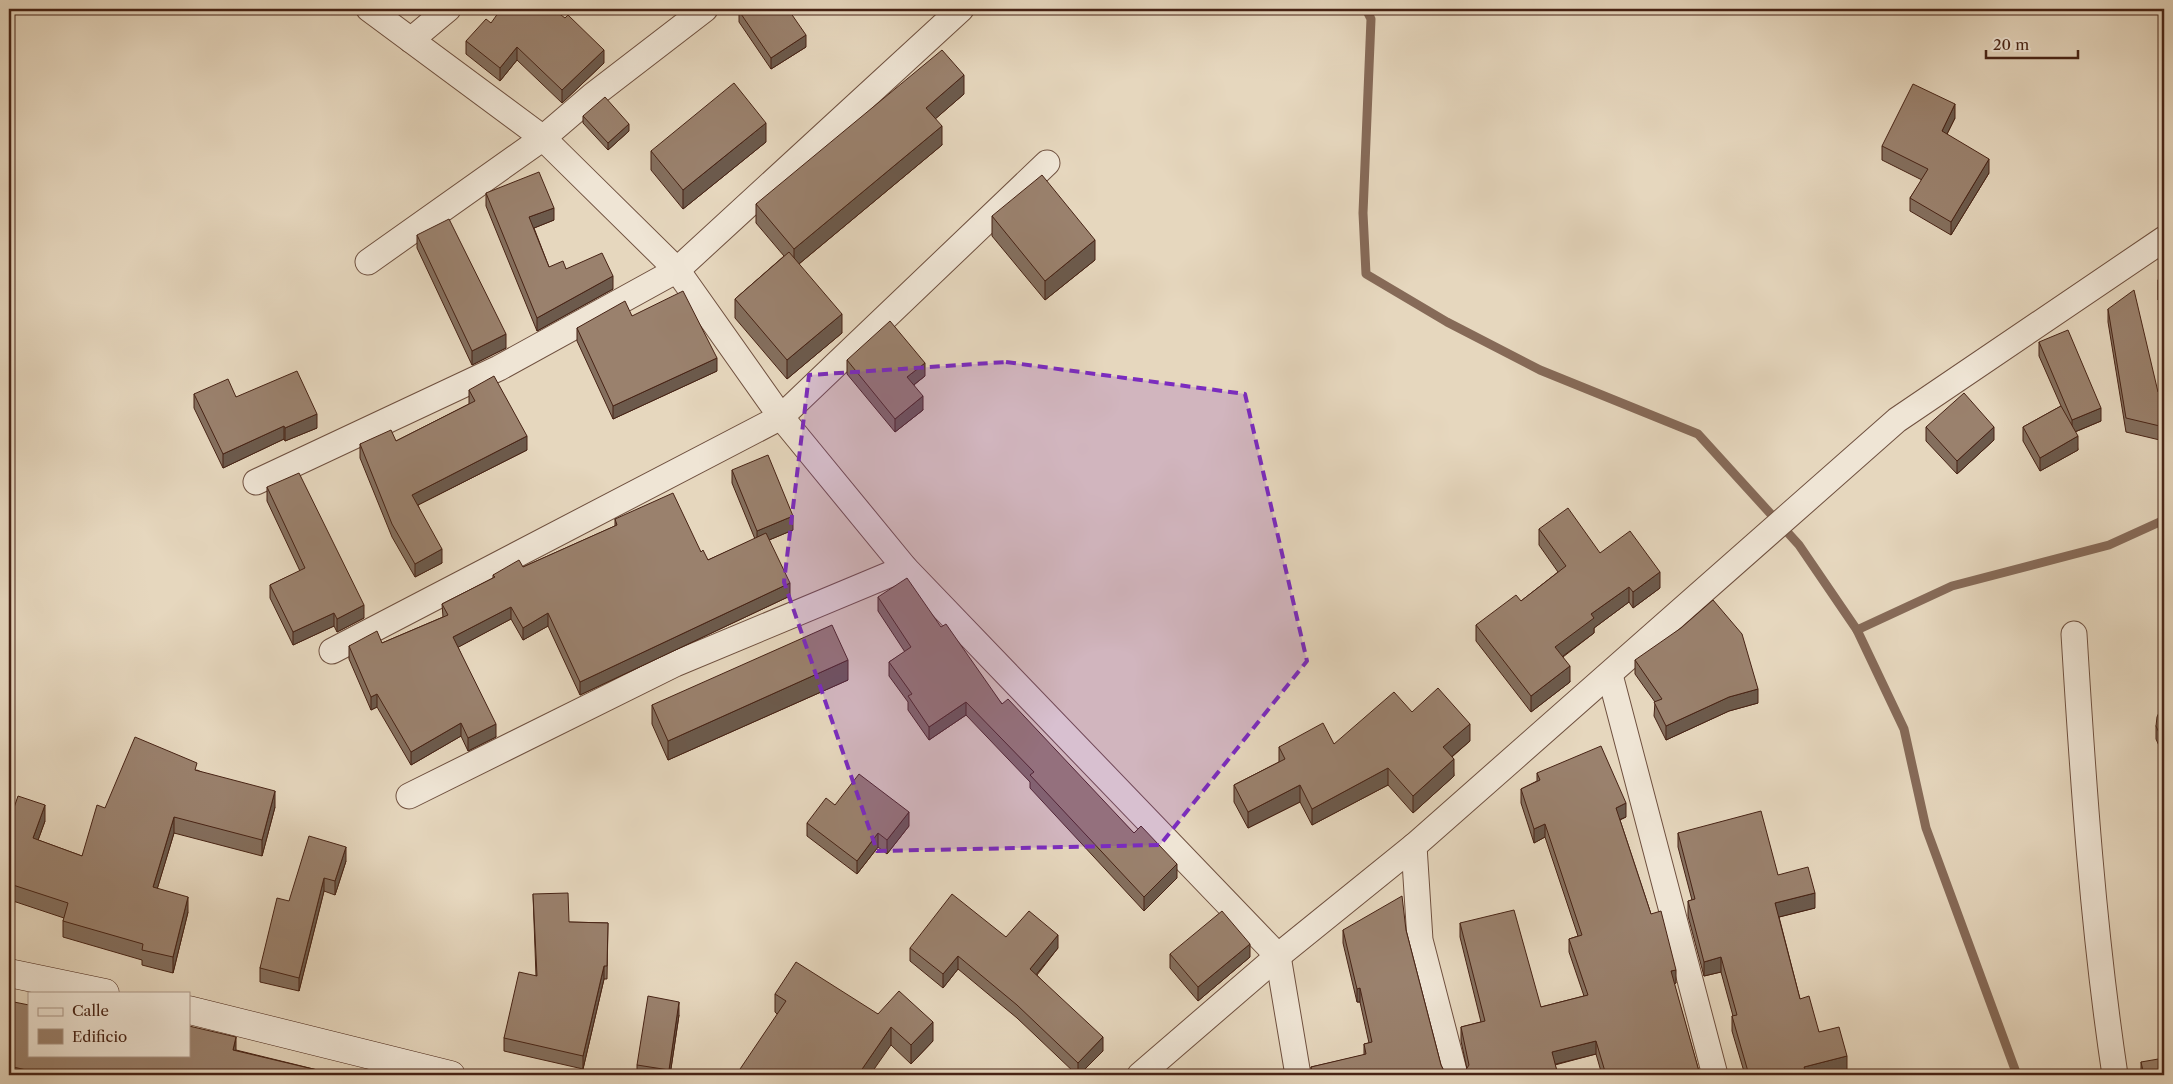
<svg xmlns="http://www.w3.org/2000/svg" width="2173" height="1084" font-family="'Libre Caslon Text',serif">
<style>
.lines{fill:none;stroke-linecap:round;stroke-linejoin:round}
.stream{stroke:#866a58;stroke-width:9}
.minor-casing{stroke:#6f503f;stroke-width:27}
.secondary-casing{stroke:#472315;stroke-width:29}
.minor{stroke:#efe5d5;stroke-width:25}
.secondary{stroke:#efe5d5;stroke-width:28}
.wall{fill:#846f5e;stroke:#472315}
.shaded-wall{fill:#6c5a4c;stroke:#472315}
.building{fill:#9a816d;stroke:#472315}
.marked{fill:#7b2cbf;fill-opacity:0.2;stroke:#7b2cbf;stroke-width:4;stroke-dasharray:10 6;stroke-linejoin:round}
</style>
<rect width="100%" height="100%" fill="#e6d7be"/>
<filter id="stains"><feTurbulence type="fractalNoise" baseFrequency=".004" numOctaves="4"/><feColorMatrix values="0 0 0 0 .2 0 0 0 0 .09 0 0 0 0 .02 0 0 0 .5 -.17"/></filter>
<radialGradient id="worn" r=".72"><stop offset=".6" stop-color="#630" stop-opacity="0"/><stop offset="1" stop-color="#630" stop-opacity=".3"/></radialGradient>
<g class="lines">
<!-- stream -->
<g class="stream">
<polyline points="1366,9 1371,19 1363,213 1366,274 1447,322 1540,370 1698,434 1799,545 1857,630 1904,729 1926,828 2017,1075"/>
<polyline points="1857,630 1952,586 2109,545 2164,520"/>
</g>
<!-- minor casing -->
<g class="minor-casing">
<g id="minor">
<polyline points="369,9 543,138 677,270 781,417 905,568 1278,956 1298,1075"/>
<polyline points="411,40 448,9"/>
<polyline points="368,262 543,138 592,96 705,9"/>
<polyline points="256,482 499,368 677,270 961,9"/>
<path d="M2074,634c9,147 19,295 41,441"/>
<polyline points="332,651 781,417 1047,163"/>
<polyline points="1610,675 1715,1075"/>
<polyline points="409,796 675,664 905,568"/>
<polyline points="1414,846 1420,940 1455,1075"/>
<polyline points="1140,1075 1278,956 1414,846 1897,420 2164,239"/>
</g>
</g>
<!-- secondary casing -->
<g class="secondary-casing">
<g id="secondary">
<polyline points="9,973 105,993"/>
<polyline points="189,1010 451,1075"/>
</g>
</g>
<!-- minor -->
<use href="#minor" class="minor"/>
<!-- secondary -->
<use href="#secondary" class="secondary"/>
</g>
<!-- wall -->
<g class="wall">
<polygon points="739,11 806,47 771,69 739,22"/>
<polygon points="491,23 604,63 562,103 517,60 500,81 466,54 466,41"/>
<polygon points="964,94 935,119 942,145 799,264 842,333 787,379 735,318 735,299 784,256 756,223 756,204"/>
<polygon points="583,116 629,131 608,150 583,123"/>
<polygon points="1955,118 1947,134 1989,173 1951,235 1910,211 1910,198 1922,180 1882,160 1882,146"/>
<polygon points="766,142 683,209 651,170 651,151"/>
<polygon points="486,193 554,220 534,228 549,267 566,269 613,289 537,331 486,206"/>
<polygon points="992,216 1095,260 1045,300 992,236"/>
<polygon points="417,235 506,348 472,365 417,248"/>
<polygon points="2164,273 2164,305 2158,300 2158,280"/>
<polygon points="2108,309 2158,392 2164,393 2164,441 2126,432 2108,322"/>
<polygon points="632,316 717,371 613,419 577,341 577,328"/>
<polygon points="2039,342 2101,421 2075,432 2078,450 2040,471 2023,441 2023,427 2061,406 2039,356"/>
<polygon points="847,360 925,376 914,385 923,410 895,432 847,374"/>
<polygon points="469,390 527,450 418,505 442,563 415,577 392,537 360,458 360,444 396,441 469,404"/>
<polygon points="194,394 236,397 317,428 285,441 284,439 223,468 194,408"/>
<polygon points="1926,427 1994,440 1957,474 1926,441"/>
<polygon points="732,470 793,530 769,540 790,596 580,695 548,626 523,640 511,619 458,647 496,737 468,751 461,736 411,765 377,707 371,710 349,659 349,646 382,643 443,617 442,604 493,578 493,575 523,567 615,526 615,519 701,552 708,560 755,539 732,483"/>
<polygon points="267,487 364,618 337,632 334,626 293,645 270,598 270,585 300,571 267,501"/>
<polygon points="1539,529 1600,553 1660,588 1633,608 1629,602 1594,628 1594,633 1563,657 1570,682 1531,712 1476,641 1476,625 1521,601 1558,572 1539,545"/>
<polygon points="878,597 941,627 1002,704 1134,833 1177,878 1144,911 1030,788 1030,782 966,715 929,740 908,710 908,702 889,676 889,662 905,652 878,611"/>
<polygon points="1635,660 1758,703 1729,711 1666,740 1654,716 1655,702 1635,674"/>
<polygon points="848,680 668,760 652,724 652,705"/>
<polygon points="2164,706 2164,752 2160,748 2156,739 2156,726"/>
<polygon points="1412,712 1470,741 1452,757 1454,776 1413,813 1388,785 1312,825 1300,802 1248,828 1234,802 1234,785 1279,762 1279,747 1334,744"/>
<polygon points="197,770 275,807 262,856 174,833 157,889 188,912 173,973 142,965 142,960 63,937 63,921 64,918 13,901 9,912 9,822 45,821 38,840 82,856 105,808"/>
<polygon points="1537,773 1626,817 1620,820 1651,914 1676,983 1674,984 1700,1075 1602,1075 1596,1054 1555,1065 1558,1075 1311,1075 1311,1067 1364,1055 1364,1044 1369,1043 1360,1002 1357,1002 1343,943 1343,930 1406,930 1441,1065 1444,1071 1451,1075 1459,1075 1465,1071 1467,1069 1461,1041 1461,1027 1481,1022 1460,937 1460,923 1541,1007 1584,996 1569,952 1569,939 1578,936 1545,837 1534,843 1521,803 1521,789 1537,781"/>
<polygon points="835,805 909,826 887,854 878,847 857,874 807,836 807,823"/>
<polygon points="1678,833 1778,875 1815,908 1779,917 1800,999 1819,1032 1847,1071 1829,1075 1745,1075 1732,1031 1732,1016 1733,1016 1721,972 1704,976 1688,916 1688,901 1692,900 1678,847"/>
<polygon points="346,861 335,895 324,891 299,991 260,982 260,968 289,901"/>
<polygon points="533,894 569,922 608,923 607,979 604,979 583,1069 504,1051 504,1038 536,976"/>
<polygon points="1006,937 1058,948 1037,975 1103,1051 1079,1075 1077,1075 1017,1018 958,969 943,988 910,961 910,948"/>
<polygon points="1170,954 1250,957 1198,1001 1170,968"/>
<polygon points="775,994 878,1014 933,1041 911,1064 891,1045 777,1014 775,1012"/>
<polygon points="9,1001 29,1055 236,1050 338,1075 9,1075"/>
<polygon points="679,1015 670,1075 637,1075 637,1065"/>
<polygon points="2141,1062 2164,1075 2141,1075"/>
</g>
<!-- shaded-wall -->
<g class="shaded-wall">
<polygon points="806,35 806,47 771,69 771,58"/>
<polygon points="517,47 517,60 500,81 500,68"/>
<polygon points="604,50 604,63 562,103 562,90"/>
<polygon points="964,75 964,94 926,127 926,108"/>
<polygon points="1955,104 1955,118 1942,144 1942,131"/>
<polygon points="766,123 766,142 683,209 683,190"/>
<polygon points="629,124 629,131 608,150 608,143"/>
<polygon points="942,126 942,145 794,268 794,249"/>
<polygon points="1989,159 1989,173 1951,235 1951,222"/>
<polygon points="554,208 554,220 529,230 529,217"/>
<polygon points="1095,240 1095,260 1045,300 1045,281"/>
<polygon points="613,276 613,289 537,331 537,318"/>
<polygon points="842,314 842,333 787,379 787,360"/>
<polygon points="506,334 506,348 472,365 472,351"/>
<polygon points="717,358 717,371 613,419 613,406"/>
<polygon points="925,363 925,376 907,390 907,377"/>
<polygon points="923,396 923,410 895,432 895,419"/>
<polygon points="2101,408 2101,421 2072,433 2072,420"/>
<polygon points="317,414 317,428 285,441 285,428"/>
<polygon points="284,426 284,439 223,468 223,454"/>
<polygon points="1994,427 1994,440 1957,474 1957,461"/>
<polygon points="527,436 527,450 412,508 412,495"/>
<polygon points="2078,436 2078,450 2040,471 2040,458"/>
<polygon points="793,516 793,530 757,545 757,531"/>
<polygon points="442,549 442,563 415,577 415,564"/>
<polygon points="1660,572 1660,588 1633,608 1633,592"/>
<polygon points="790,583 790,596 580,695 580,682"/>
<polygon points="1629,587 1629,602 1594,628 1594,633 1555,662 1555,647 1591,614"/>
<polygon points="364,605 364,618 337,632 337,619"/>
<polygon points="511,607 511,619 453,650 453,637"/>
<polygon points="334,613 334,626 293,645 293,632"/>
<polygon points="548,613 548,626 523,640 523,628"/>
<polygon points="848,660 848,680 668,760 668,741"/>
<polygon points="1570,666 1570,682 1531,712 1531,696"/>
<polygon points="1758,689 1758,703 1729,711 1666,740 1666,726 1729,697"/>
<polygon points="377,694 377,707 371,710 371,697"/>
<polygon points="966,702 966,715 929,740 929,727"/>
<polygon points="461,723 461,736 411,765 411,752"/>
<polygon points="496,724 496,737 468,751 468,738"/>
<polygon points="1470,724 1470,741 1443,764 1443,747"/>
<polygon points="1454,759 1454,776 1413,813 1413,796"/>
<polygon points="1388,768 1388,785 1312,825 1312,809"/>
<polygon points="1300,785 1300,802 1248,828 1248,812"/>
<polygon points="275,791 275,807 262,856 262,840"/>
<polygon points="1626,803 1626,817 1616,821 1616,808"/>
<polygon points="45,805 45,821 33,854 33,838"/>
<polygon points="909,812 909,826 887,854 887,840"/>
<polygon points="174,817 174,833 153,903 153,887"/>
<polygon points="1545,824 1545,837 1534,843 1534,829"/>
<polygon points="878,833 878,847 857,874 857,861"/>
<polygon points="346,847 346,861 335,895 335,881"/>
<polygon points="1177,864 1177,878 1144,911 1144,897"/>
<polygon points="324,878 324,891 299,991 299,978"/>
<polygon points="13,885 13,901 9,912 9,897"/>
<polygon points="1815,893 1815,908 1775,918 1775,903"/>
<polygon points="188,897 188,912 173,973 173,957"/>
<polygon points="1058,935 1058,948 1030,982 1030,969"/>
<polygon points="1250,944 1250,957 1198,1001 1198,987"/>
<polygon points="958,956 958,969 943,988 943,974"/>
<polygon points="1721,957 1721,972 1704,976 1704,962"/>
<polygon points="604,966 604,979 583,1069 583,1056"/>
<polygon points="1676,970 1676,983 1671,985 1671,971"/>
<polygon points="1360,988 1360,1002 1357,1002 1357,989"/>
<polygon points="679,1002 679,1015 670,1075 669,1075 669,1070"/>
<polygon points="933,1022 933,1041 911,1064 911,1045"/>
<polygon points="891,1027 891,1045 870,1075 858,1075"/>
<polygon points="236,1037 236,1053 233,1050"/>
<polygon points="1103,1037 1103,1051 1079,1075 1078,1075 1078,1063"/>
<polygon points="1596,1041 1596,1054 1552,1065 1552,1052"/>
<polygon points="1847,1056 1847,1071 1829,1075 1804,1075 1804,1067"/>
</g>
<!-- building -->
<g class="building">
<polygon points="501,9 553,9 565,18 568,15 604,50 562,90 517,47 500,68 466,41 486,19 491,23"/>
<polygon points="741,9 788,9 806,35 771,58 739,11"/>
<polygon points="942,50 964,75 926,108 942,126 794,249 756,204"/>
<polygon points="734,83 766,123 683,190 651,151"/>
<polygon points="1913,84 1955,104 1942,131 1989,159 1951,222 1910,198 1928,169 1882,146"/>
<polygon points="605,97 629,124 608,143 583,116"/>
<polygon points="539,172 554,208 529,217 549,267 563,261 566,269 602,253 613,276 537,318 486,193"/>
<polygon points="1042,175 1095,240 1045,281 992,216"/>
<polygon points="449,219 506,334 472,351 417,235"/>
<polygon points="789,252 842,314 787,360 735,299"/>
<polygon points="2164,273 2164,286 2158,280"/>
<polygon points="2134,290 2158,392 2164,393 2164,427 2126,418 2108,309"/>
<polygon points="683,291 717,358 613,406 577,328 625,301 632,316"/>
<polygon points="890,321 925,363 907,377 923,396 895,419 847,360"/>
<polygon points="2068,330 2101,408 2072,420 2039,342"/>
<polygon points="297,371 317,414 285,428 284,426 223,454 194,394 228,379 236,397"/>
<polygon points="494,376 527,436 412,495 442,549 415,564 392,524 360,444 391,430 396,441 475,401 469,390"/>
<polygon points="1964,393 1994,427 1957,461 1926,427"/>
<polygon points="2061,406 2078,436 2040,458 2023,427"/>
<polygon points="768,455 793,516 757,531 732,470"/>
<polygon points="299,473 364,605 337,619 334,613 293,632 270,585 305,568 267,487"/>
<polygon points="673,493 701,552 703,550 708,560 766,533 790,583 580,682 548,613 523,628 511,607 453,637 496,724 468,738 461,723 411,752 377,694 371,697 349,646 377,631 382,643 448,615 442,604 495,577 493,575 519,560 523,567 617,525 615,519"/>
<polygon points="1568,508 1600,553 1630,531 1660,572 1633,592 1629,587 1591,614 1594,618 1555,647 1570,666 1531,696 1476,625 1516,595 1521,601 1566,566 1539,529"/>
<polygon points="907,578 941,627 946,624 1002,704 1008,699 1134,833 1141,826 1177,864 1144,897 1030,775 1034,772 966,702 929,727 908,696 912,694 889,662 911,647 878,597"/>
<polygon points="1713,600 1742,634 1758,689 1729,697 1666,726 1654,702 1662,699 1635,660 1681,628"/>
<polygon points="832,625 848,660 668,741 652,705"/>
<polygon points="1438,688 1470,724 1443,747 1454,759 1413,796 1388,768 1312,809 1300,785 1248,812 1234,785 1285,759 1279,747 1323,723 1334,744 1394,692 1412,712"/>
<polygon points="2164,706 2164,738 2160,735 2156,726 2157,717 2161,708"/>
<polygon points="135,737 197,763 195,770 275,791 262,840 174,817 153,887 188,897 173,957 142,950 143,944 63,921 68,903 13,885 9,897 9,822 18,796 45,805 33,838 82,856 97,805 105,808"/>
<polygon points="1601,746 1626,803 1616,808 1651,914 1661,911 1676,970 1671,971 1700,1075 1606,1075 1596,1041 1552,1052 1558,1075 1313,1075 1311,1067 1366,1054 1364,1044 1372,1042 1360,988 1357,989 1343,930 1402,896 1406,930 1441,1065 1444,1071 1451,1075 1459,1075 1465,1071 1469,1065 1461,1027 1485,1021 1460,923 1514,910 1541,1007 1588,995 1569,939 1582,935 1545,824 1534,829 1521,789 1540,780 1537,773"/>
<polygon points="859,774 909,812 887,840 878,833 857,861 807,823 826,798 835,805"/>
<polygon points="1761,811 1778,875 1808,867 1815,893 1775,903 1800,999 1809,996 1819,1032 1839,1027 1847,1056 1804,1067 1807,1075 1749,1075 1732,1016 1737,1015 1721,957 1704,962 1688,901 1695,899 1678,833"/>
<polygon points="309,836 346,847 335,881 324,878 299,978 260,968 277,898 289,901"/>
<polygon points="568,893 569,922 608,923 607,966 604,966 583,1056 504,1038 519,972 537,976 533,894"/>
<polygon points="952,894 1006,937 1029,911 1058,935 1030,969 1103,1037 1078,1063 1017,1005 958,956 943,974 910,948"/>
<polygon points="1222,911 1250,944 1198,987 1170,954"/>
<polygon points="796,962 878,1014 899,991 933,1022 911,1045 891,1027 858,1075 736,1075 786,1001 775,994"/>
<polygon points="648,996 679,1002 669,1070 637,1065"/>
<polygon points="9,1001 29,1005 29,1055 189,1055 189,1026 236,1037 233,1050 338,1075 48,1075 9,1066"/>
<polygon points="2164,1058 2164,1075 2144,1075 2141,1062"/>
<polygon points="365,1074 367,1075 352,1075"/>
</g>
<!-- marked area -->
<path class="marked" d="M1006,362l239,32 62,267 -147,184 -283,6 -93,-269 25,-207z"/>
<!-- margin -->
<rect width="2173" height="1084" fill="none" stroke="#e6d7be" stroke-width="30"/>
<rect x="10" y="10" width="2153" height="1064" fill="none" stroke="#472315" stroke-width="2.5"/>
<rect x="15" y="15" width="2143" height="1054" fill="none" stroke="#472315"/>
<!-- legend -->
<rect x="28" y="992" width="162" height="65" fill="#efe5d5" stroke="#ac9788"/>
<rect x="38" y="1008" width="25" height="8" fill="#efe5d5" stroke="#ac9788"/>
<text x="72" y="1016" font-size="15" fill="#472315">Calle</text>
<rect x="38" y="1029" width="25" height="15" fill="#9a816d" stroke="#ac9788"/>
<text x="72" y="1042" font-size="15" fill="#472315">Edificio</text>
<!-- scale -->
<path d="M1986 50v8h92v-8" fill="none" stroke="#472315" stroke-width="2.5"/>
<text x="1993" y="50" font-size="15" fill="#472315" stroke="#efe5d5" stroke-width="4" paint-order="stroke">20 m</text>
<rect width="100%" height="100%" filter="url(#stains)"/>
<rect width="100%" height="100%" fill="url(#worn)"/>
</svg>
